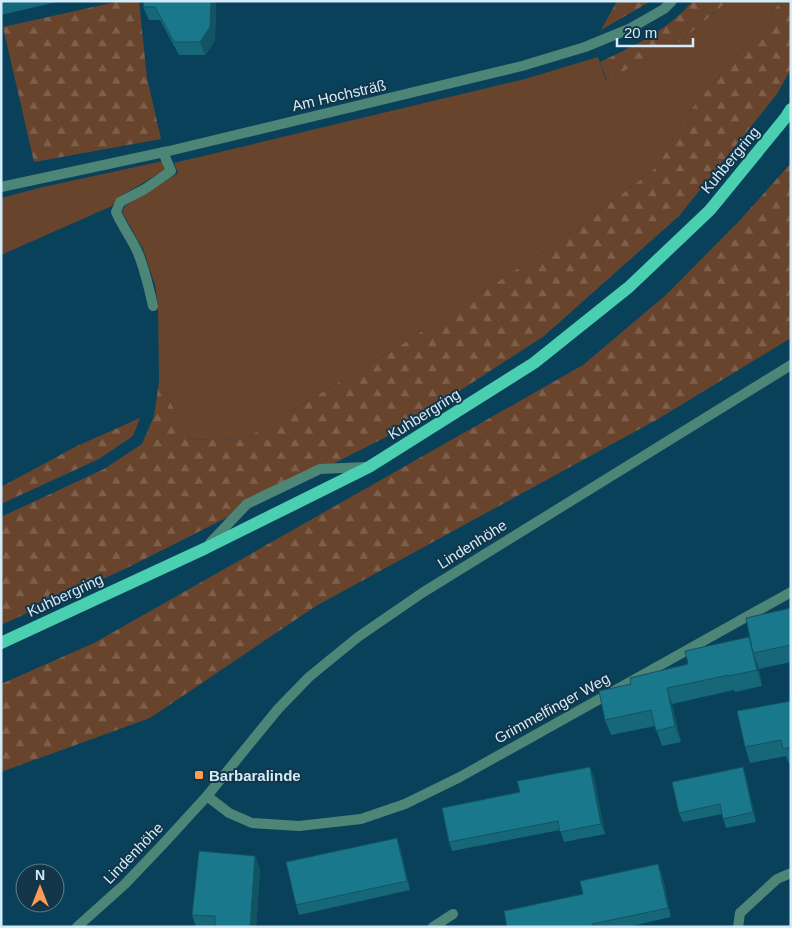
<svg xmlns="http://www.w3.org/2000/svg" width="792" height="928" font-family="Arial,sans-serif">
<style>
.grass{fill:#68442c}
.forest{fill:url(#forest-firs)}
.lines{fill:none;stroke-linecap:round;stroke-linejoin:round}
.service{stroke:#4d8677;stroke-width:10}
.minor{stroke:#4d8677;stroke-width:10}
.primary{stroke:#4acfb0;stroke-width:12}
.wall{fill:#166778}
.shaded-wall{fill:#125461}
.building{fill:#19788b;stroke:#125461}
.poi-dot{fill:#fd9c56;stroke:#123648;stroke-width:2}
.labels{text-anchor:middle;dominant-baseline:central;stroke-width:4;stroke-linejoin:round;paint-order:stroke}
.street-label{font-size:15px;fill:#d2ecfc;stroke:#123648}
.poi-label{font-size:15px;font-weight:bold;fill:#d2ecfc;stroke:#123648;text-anchor:start}
</style>
<defs>
<pattern id="forest-firs" width="22" height="20" patternUnits="userSpaceOnUse" patternTransform="scale(1.25)"><rect width="22" height="20" fill="#68442c"/><path d="M5 1l3.5 6h-7zM16 11l3.5 6h-7z" fill="#7d5f4c"/></pattern>
</defs>
<rect width="100%" height="100%" fill="#09415b"/>
<!-- grass -->
<g class="grass">
<polygon points="728,1 781,1 746,45 687,114 658,166 570,234 401,345 246,438 191,440 159,382 158,305 155,285 143,249 122,212 125,206 178,173 174,163 525,79 598,57 606,80 681,41"/>
<polygon points="163,161 165,170 117,198 112,206 1,255 1,198 43,187"/>
</g>
<!-- forest -->
<g class="forest">
<polygon points="120,1 139,1 147,78 161,139 34,162 3,27"/>
<polygon points="617,1 651,1 601,30"/>
<path d="M693,1h35l-47,40 -74,39 -7,-18c34,-16 68,-32 93,-61z"/>
<polygon points="781,1 791,1 791,69 777,94 679,216 544,336 398,431 127,568 1,625 1,517 104,469 142,444 154,416 159,382 191,440 246,438 401,345 570,234 658,166 687,114 746,45"/>
<polygon points="791,163 791,338 658,419 316,606 150,718 1,772 1,684 94,643 583,365 667,294 741,219"/>
<polygon points="140,418 133,436 99,459 1,504 1,487 77,446"/>
</g>
<g class="lines">
<!-- service -->
<g class="service">
<path d="M153,306c-4,-18 -8,-36 -15,-53 -6,-14 -16,-27 -22,-41l4,-10 25,-13 26,-18 -8,-19"/>
<polyline points="210,543 247,504 320,469 366,467"/>
</g>
<!-- minor -->
<g class="minor">
<polyline points="1,187 169,151 522,66 585,47 629,29 664,9 672,1"/>
<polyline points="207,796 229,813 252,823 299,826 361,819 405,804 460,777 791,592"/>
<polyline points="77,927 125,884 164,843 207,796 278,709 309,677 358,637 422,593 791,365"/>
<polyline points="433,927 453,914"/>
<polyline points="738,927 740,913 777,879 791,873"/>
</g>
<!-- primary -->
<polyline class="primary" points="1,643 206,548 369,467 534,363 629,287 710,210 786,117 791,109"/>
</g>
<!-- wall -->
<g class="wall">
<polygon points="1,1 61,1 1,15"/>
<polygon points="216,1 215,41 205,55 179,55 160,20 149,20 143,7"/>
<polygon points="791,608 791,662 759,669 758,665 762,686 735,692 734,690 672,704 681,742 662,746 655,726 611,735 605,720 631,684 688,664 749,637"/>
<polygon points="791,701 791,764 789,764 786,756 750,763 745,747"/>
<polygon points="743,767 746,777 756,822 726,828 722,814 683,822 679,813"/>
<polygon points="594,777 605,834 564,842 560,830 452,851 449,842 520,792"/>
<polygon points="400,847 410,890 299,915 296,905"/>
<polygon points="255,856 260,870 256,927 196,927 192,915"/>
<polygon points="662,874 671,917 627,927 507,927 583,894"/>
</g>
<!-- shaded-wall -->
<g class="shaded-wall">
<polygon points="211,1 216,1 215,41 205,55 200,42"/>
<polygon points="749,637 753,653 758,665 762,686 757,670"/>
<polygon points="667,688 672,704 681,742 675,726"/>
<polygon points="590,767 594,777 605,834 601,824"/>
<polygon points="743,767 746,777 756,822 753,812"/>
<polygon points="397,838 400,847 410,890 407,881"/>
<polygon points="255,856 260,870 256,927 250,927"/>
<polygon points="658,864 662,874 671,917 668,908"/>
</g>
<!-- building -->
<g class="building">
<polygon points="144,1 211,1 210,27 200,42 174,42 155,7 143,7"/>
<polygon points="791,608 791,645 753,653 746,618"/>
<polygon points="749,637 757,670 729,676 729,675 667,688 675,726 656,731 651,710 605,720 599,691 631,684 630,678 688,664 685,651"/>
<polygon points="791,701 791,747 783,749 781,740 745,747 737,711"/>
<polygon points="590,767 601,824 560,832 558,821 449,842 442,808 520,792 517,781"/>
<polygon points="743,767 753,812 723,819 720,804 679,813 672,782"/>
<polygon points="397,838 407,881 296,905 286,862"/>
<polygon points="199,851 255,856 250,927 215,927 215,916 192,915"/>
<polygon points="658,864 668,908 592,924 593,927 507,927 504,911 583,894 580,881"/>
</g>
<!-- markers -->
<rect class="poi-dot" x="194" y="770" width="10" height="10" rx="2.5"/>
<g class="labels">
<!-- street labels -->
<g class="street-label">
<text transform="translate(339 95) rotate(-13)">Am Hochsträß</text>
<text transform="translate(730 160) rotate(-50)">Kuhbergring</text>
<text transform="translate(424 414) rotate(-32)">Kuhbergring</text>
<text transform="translate(472 544) rotate(-32)">Lindenhöhe</text>
<text transform="translate(65 595) rotate(-25)">Kuhbergring</text>
<text transform="translate(552 708) rotate(-29)">Grimmelfinger Weg</text>
<text transform="translate(133 853) rotate(-46)">Lindenhöhe</text>
</g>
<!-- poi labels -->
<g class="poi-label">
<text x="209" y="775">Barbaralinde</text>
</g>
</g>
<!-- border -->
<rect width="792" height="928" fill="none" stroke="#d2ecfc" stroke-width="5"/>
<!-- north arrow -->
<g transform="translate(40 888)"><circle r="24" fill="#123648" stroke="#5f7f90"/>
<path d="M0-4L9 19L0 12L-9 19Z" fill="#fd9c56"/>
<text y="-8" font-size="14" font-weight="bold" text-anchor="middle" fill="#d2ecfc">N</text>
</g>
<!-- scale -->
<path d="M617 38v8h76v-8" fill="none" stroke="#d2ecfc" stroke-width="2.5"/>
<text x="624" y="38" font-size="15" fill="#d2ecfc" stroke="#123648" stroke-width="4" paint-order="stroke">20 m</text>
</svg>
